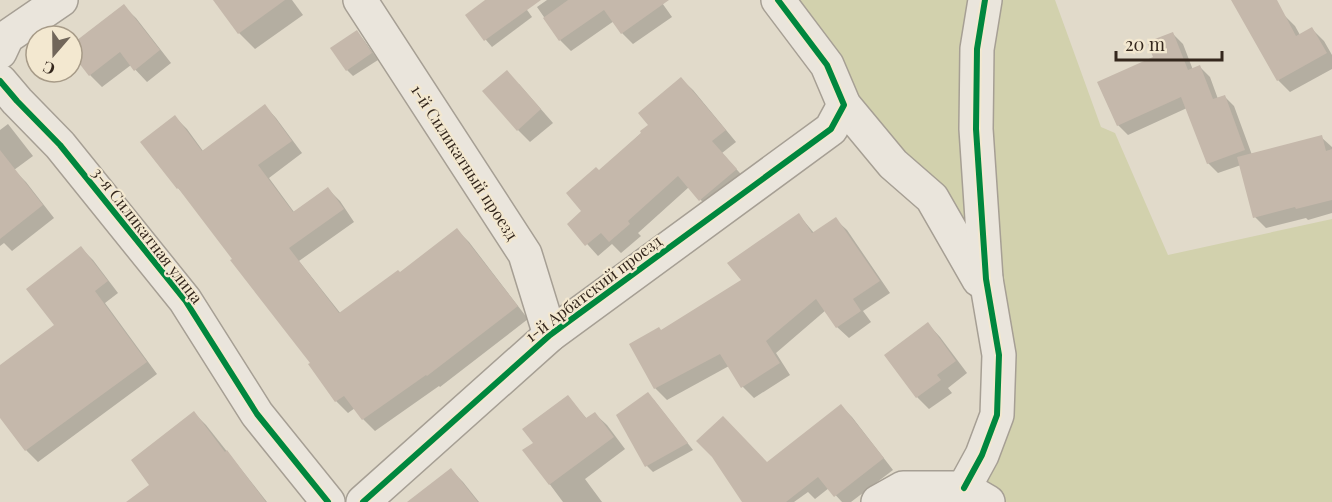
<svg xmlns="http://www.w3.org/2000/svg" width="1332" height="502" font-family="'Playfair Display',serif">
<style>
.green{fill:#d2d1ad}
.shadow{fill:#0003}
.building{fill:#c5b8ab}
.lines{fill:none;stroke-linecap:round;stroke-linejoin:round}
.minor-casing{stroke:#a69f94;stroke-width:36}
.minor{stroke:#eae5dc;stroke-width:33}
.cycleway-casing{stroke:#f3e8d0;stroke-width:10}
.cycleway{stroke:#00873e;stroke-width:6}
.labels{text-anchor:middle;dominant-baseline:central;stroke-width:4.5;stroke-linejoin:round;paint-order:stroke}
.street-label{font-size:16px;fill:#34271d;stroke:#f3e8d0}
</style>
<rect width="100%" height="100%" fill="#e1daca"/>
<!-- green -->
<g class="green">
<polygon points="787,0 971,0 979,266 900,159"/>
<polygon points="999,0 1055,0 1101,127 1115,133 1168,255 1332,219 1332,502 971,502 996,280 990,52"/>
</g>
<!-- shadow -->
<g class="shadow">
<polygon points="215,0 292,0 303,15 255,49 239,33"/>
<polygon points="488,0 520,0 532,17 492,47 486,40 467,15"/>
<polygon points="547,0 660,0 672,17 633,44 622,33 614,21 571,51 560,40 537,7"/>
<polygon points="123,6 136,18 171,63 147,82 131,65 102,87 90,75 72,52 72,45"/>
<polygon points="1283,14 1295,26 1300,35 1312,29 1324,41 1332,55 1332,69 1290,92 1278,80"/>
<polygon points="357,32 363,39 378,60 353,76 347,70"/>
<polygon points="1173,34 1183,44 1193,70 1200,67 1210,77 1218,99 1224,96 1234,106 1252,155 1321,137 1332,147 1332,213 1308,220 1306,218 1266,228 1255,217 1241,165 1218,173 1208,163 1187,108 1128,135 1118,125 1155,58"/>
<polygon points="681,79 693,90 736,142 722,153 747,181 711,211 689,187 638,233 641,236 621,253 612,244 598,256 569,224 584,211 599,172 650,125"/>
<polygon points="519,84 553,123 530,142 518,130"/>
<polygon points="265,106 276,118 302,153 269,178 294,212 328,189 340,201 354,222 299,261 341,314 400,274 457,230 469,242 528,319 440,387 439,386 375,431 363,419 355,408 348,413 336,401 312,363 188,199 178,188 175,117 187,129 203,151"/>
<polygon points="8,124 33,156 14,170 26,182 54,218 12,251 4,243 0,246 0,130"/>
<polygon points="799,215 814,233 835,219 847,230 890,293 863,311 871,322 849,338 837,327 826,310 776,353 790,375 754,398 743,387 729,366 667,400 655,388 631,344 662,332 744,280"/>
<polygon points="81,248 93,260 118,293 105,303 157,374 38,462 26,450 0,415 0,367 56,325"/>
<polygon points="928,324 940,337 967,373 948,388 952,393 929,409 917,397"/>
<polygon points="568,397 587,419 595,414 607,425 625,449 585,479 602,502 563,502 525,451 535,443"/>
<polygon points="654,400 693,450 653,472 647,466"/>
<polygon points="841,406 852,417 893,470 851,502 842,502 829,488 815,499 808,492 794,502 744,502 768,464"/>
<polygon points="194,413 206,425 267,502 167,502"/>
<polygon points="451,470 463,482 479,502 422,502"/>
</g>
<!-- building -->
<g class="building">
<polygon points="213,0 285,0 238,34"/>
<polygon points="485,0 541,0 484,41 465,15"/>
<polygon points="568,0 669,0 621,34 604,10 559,41 543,18"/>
<polygon points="1231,0 1277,0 1296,36 1312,27 1327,53 1277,81"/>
<polygon points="124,4 160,50 134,71 120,52 89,76 72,54 72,44"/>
<polygon points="357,30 372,53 346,71 330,48"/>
<polygon points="1173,32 1188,70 1200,65 1213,99 1225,95 1245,150 1207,164 1181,97 1117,126 1097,82 1153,57 1147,42"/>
<polygon points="507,70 541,109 517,131 482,91"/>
<polygon points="681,77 726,130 712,141 737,169 699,201 678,176 628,221 630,224 609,242 601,233 585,246 567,224 581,211 566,193 596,167 599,170 641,133 640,131 648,125 638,113"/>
<polygon points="265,104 292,141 258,165 293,212 328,187 344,209 289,248 339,313 398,270 400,272 457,228 518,306 427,376 426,375 362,420 344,396 335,402 308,364 310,363 230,260 232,259 178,188 177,189 140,142 175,115 202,151"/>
<polygon points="1322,135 1326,151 1332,149 1332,200 1296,209 1295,207 1253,218 1237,157"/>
<polygon points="0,150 43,205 0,239"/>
<polygon points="799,213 812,233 836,217 880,281 853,299 861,311 836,328 816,299 766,341 780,363 741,388 720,354 654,389 629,344 659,327 661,330 741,280 727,263"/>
<polygon points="81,246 108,281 95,291 147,362 25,451 0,418 0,365 54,325 26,289"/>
<polygon points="928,322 956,361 937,375 941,380 916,398 884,355"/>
<polygon points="648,392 688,443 645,467 616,415"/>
<polygon points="568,395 586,418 595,412 614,437 549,485 522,450 533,443 522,429"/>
<polygon points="841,404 884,458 834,497 818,477 786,502 742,502 712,457 696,441 723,416 767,462"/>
<polygon points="194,411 225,452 227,450 266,502 126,502 149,485 131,460"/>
<polygon points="451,468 478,502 407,502"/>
</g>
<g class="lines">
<!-- minor casing -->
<g class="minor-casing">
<g id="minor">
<polyline points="360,0 525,254 550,335"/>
<polyline points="778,0 827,65 844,105 893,164 932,198 979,280 986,279"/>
<polyline points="0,52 7,37 61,0"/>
<polyline points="0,81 17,101 60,145 185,300 257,414 328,502"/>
<polyline points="964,488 982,455 997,415 999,355 986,279 976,129 977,49 985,0"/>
<polyline points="363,502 550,335 831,129 844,105"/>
<polyline points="878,502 903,488 964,488 988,502"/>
</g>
</g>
<!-- minor -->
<use href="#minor" class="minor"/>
<!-- cycleway casing -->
<g class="cycleway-casing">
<g id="cycleway">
<polyline points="0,81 17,101 60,145 185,300 257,414 328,502"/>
<polyline points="964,488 982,455 997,415 999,355 986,279 976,129 977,49 985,0"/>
<polyline points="363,502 550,335 831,129 844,105 827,65 778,0"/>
</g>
</g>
<!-- cycleway -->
<use href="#cycleway" class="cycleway"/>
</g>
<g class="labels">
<!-- street labels -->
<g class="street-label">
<text transform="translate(465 162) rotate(57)">1-й Силикатный проезд</text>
<text transform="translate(148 235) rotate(52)">3-я Силикатная улица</text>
<text transform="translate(593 288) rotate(-37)">1-й Арбатский проезд</text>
</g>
</g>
<!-- north arrow -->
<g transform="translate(54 54) rotate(200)"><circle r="28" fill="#f3e8d0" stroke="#a79b88" stroke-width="1.5"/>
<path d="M0-4.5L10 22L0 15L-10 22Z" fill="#71665a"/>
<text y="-9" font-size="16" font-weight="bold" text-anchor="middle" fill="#34271d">С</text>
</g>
<!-- scale -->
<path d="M1116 51v9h106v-9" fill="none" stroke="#34271d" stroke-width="3"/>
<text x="1125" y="51" font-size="18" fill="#34271d" stroke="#f3e8d0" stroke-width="4.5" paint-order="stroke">20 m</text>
</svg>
